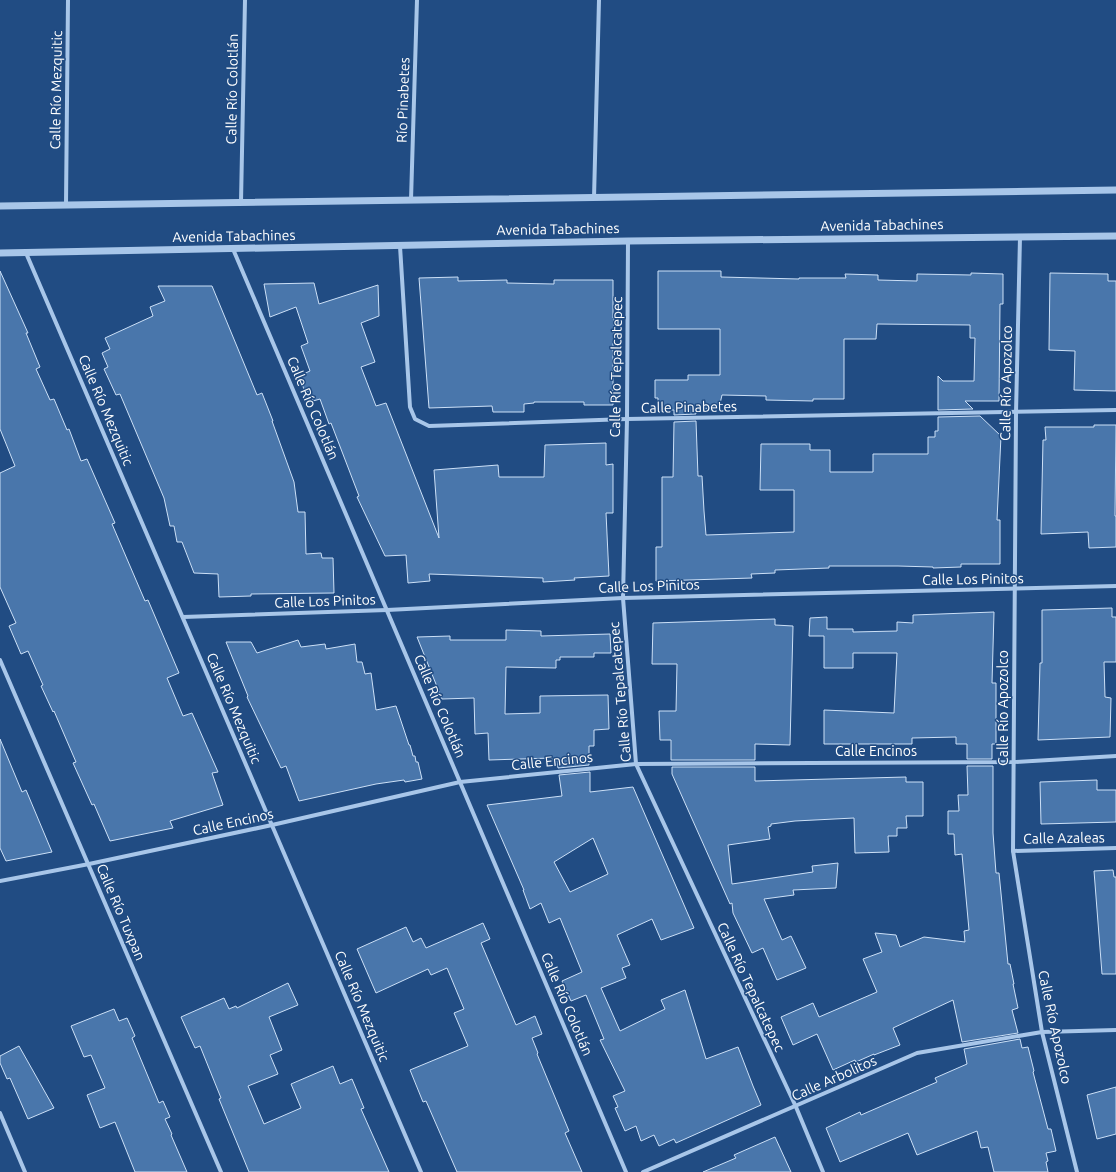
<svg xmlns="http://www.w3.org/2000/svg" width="1116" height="1172" font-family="Ubuntu,sans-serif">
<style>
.building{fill:#4976ab;stroke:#cce0f7;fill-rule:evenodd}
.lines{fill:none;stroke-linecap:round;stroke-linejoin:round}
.minor{stroke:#a8c6e9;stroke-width:4}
.tertiary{stroke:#a8c6e9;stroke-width:7}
.labels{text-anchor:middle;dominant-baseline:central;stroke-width:3;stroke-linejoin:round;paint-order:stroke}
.street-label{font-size:14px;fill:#fff;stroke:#214c83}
</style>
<rect width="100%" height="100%" fill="#214c83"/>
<!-- building -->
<g class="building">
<polygon points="0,271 28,333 26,333 40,367 36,369 50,400 54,399 67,430 69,429 81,461 87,459 115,523 112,524 145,601 148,600 179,673 167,678 183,716 192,713 218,772 212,773 223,805 170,821 173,828 110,841 94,804 92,805 73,763 76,762 54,711 53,712 41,686 43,685 28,651 21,654 9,626 16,623 0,587 0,473 15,466 0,429"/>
<polygon points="658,271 721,271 721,277 799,279 799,278 846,278 845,274 878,275 878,280 917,281 917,274 971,275 971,273 1003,274 1003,304 1000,304 999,401 965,401 973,409 938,410 938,376 943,381 974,381 975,338 970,338 970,325 877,324 876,339 844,339 844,399 813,399 813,401 766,400 766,396 722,395 719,408 696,409 696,414 674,415 674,410 658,410 658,398 655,398 655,380 688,380 688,375 720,375 720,329 658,329"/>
<polygon points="1050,273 1108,274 1108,281 1116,281 1116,391 1074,390 1075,351 1049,350"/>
<polygon points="458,277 458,281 507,280 507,283 554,284 554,280 613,280 613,318 614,318 614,343 613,343 613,405 584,405 584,402 534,402 534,403 524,404 524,412 493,412 492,406 429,408 419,278"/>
<polygon points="314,283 319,304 378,285 379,316 361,323 375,362 361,367 376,406 386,403 439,538 434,470 498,465 499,477 544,477 545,445 606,443 606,465 613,464 613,513 606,513 609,576 574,578 575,580 543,582 543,578 429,574 430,581 408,583 406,555 385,556 357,497 359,496 331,423 329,424 320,399 313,401 309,391 305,392 299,376 310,371 301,346 308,343 296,307 270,317 264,284"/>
<polygon points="158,286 212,286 257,395 262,393 273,421 272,421 294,482 298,512 305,512 306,554 321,553 322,558 333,558 334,593 251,594 251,596 219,597 218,574 194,573 182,542 177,542 174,526 170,526 164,498 120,394 116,395 104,369 108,367 102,353 110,349 105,338 153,316 150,307 165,301"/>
<polygon points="980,416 1001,436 997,520 1000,520 1000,564 961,564 961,567 933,568 933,567 898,566 829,566 829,568 775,570 775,573 751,574 752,578 656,581 656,547 662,547 662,477 673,477 674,422 696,421 698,476 702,476 704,511 706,535 794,532 794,490 760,490 761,444 810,444 810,450 830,450 830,472 873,472 873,454 928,454 928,437 935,437 935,431 938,431 938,417"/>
<polygon points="1094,425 1116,425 1115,516 1116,516 1116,547 1089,548 1088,532 1041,534 1043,440 1046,440 1045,427 1094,427"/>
<polygon points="1112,608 1112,617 1116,617 1116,662 1104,662 1105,697 1111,698 1110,737 1038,740 1040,663 1042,663 1042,610"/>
<polygon points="994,612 992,683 996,683 996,744 992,744 992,759 967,759 967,744 956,744 956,737 912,738 912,744 824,744 824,710 894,713 897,653 853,653 853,668 824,668 824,636 809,636 810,618 827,617 827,629 853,629 853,632 897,631 897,622 913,623 913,615"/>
<polygon points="775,619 775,625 793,626 790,745 755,744 755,760 671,760 671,740 660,740 659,711 676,711 677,664 652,664 653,623"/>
<polygon points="506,630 541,631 541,636 610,634 611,653 594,653 594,657 560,657 560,660 556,660 556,668 506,667 505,714 540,713 540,696 608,695 609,729 594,730 594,746 589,746 589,765 558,768 557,761 552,761 552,758 489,760 488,733 475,734 474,698 442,699 417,637 450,636 450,640 506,640"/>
<polygon points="298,640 301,647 325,644 326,649 355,644 357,662 362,662 365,674 371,673 376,710 396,706 409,745 410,745 413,756 415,756 416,762 418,762 422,779 405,782 404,780 376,784 299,801 286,766 281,768 247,697 248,696 226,642 251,642 257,653"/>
<polygon points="0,739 22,792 26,790 52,852 6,861 0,848"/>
<polygon points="967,766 993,766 993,833 996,873 999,873 1008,964 1010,964 1014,984 1013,984 1018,1008 1012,1010 1018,1033 962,1042 953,1000 893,1028 900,1045 874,1055 874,1054 856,1062 855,1060 833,1070 817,1034 793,1045 781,1017 813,1003 819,1017 877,992 863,959 882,952 875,933 896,935 900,947 924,937 965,942 964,931 969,930 962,854 955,855 954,834 948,834 948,811 959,811 958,795 968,795"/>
<polygon points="672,767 755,767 755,781 906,777 906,782 923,782 923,816 906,816 907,828 897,828 897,836 888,836 889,852 855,853 854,818 795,821 771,824 771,826 768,827 770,839 728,845 732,884 813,872 812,866 838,863 836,888 793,890 794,895 764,899 782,940 791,936 806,968 777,980 763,948 752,953 733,913 732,903 730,904 672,774"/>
<path d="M590,772v20l43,-5 61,141 -33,12 -9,-21 -35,16 13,30 -8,3 4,10 -25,10 19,43 45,-22 -4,-9 24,-10 21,69 32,-12 15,39 8,19 -85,38 -2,-4 -15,7 -5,-11 -13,6 -5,-15 -11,5 -10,-23 3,-1 -5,-11 12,-5 -25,-51 4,-1 -18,-44 -15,6 -9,-20 20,-9 -22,-54 -11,5 -8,-20 -11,6 -7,-19h1l-37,-85 75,-9 -3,-21zM593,838l15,36 -38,18 -16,-30z"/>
<polygon points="1097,780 1097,790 1116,790 1116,822 1041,824 1040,782"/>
<polygon points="1113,870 1114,877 1116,877 1116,974 1102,974 1094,871"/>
<polygon points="483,923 490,939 481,943 516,1025 535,1016 542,1034 532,1038 538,1053 537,1054 569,1131 565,1133 582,1172 457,1172 426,1101 423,1102 410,1070 468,1046 454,1013 464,1009 447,968 431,975 428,969 376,993 357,949 406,927 413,942 421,938 426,948"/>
<polygon points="288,983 298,1005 269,1017 282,1050 270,1055 278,1074 248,1086 264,1124 301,1108 291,1084 333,1066 340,1084 352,1079 364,1108 361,1109 389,1172 249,1172 219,1099 221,1098 200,1046 195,1048 181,1017 224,998 229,1009 236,1006 237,1008"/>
<polygon points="114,1009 119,1021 127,1018 135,1036 132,1038 159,1103 163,1101 170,1117 165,1119 172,1134 171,1135 187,1172 135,1172 115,1122 100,1128 87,1095 105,1088 91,1055 84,1057 71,1026"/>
<polygon points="1020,1039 1022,1048 1028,1047 1034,1071 1033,1072 1048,1129 1051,1129 1056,1151 1046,1153 1048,1161 1046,1162 1048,1172 994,1172 988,1147 981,1148 977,1131 917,1155 908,1133 840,1162 826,1128 860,1112 861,1115 937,1082 935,1078 967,1064 964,1049"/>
<polygon points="19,1046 54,1108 28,1119 10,1078 7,1079 0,1063 0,1056"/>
<polygon points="1116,1087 1116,1134 1097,1139 1087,1095"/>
<polygon points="775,1137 791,1172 703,1172 736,1158 734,1155"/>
</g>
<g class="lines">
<!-- minor -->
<g class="minor">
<polyline points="594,198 599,0"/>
<polyline points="411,200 417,0"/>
<polyline points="241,202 245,0"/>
<polyline points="66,204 68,0"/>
<polyline points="1020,237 1016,413 1013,851 1042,1032 1077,1172"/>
<polyline points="628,241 627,419 623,598 636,764 796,1107 823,1172"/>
<polyline points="400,246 410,407 415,419 429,426 627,419 1116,410"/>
<polyline points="233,249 626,1172"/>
<polyline points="26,253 421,1172"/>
<polyline points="183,617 387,610 623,598 1116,586"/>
<polyline points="0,660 221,1172"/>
<polyline points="1013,851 1116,848"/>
<polyline points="0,881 89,864 272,825 460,782 636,764 1014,762 1116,756"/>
<polyline points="0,1113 25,1172"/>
<polyline points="643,1172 917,1053 1042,1032 1116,1030"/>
</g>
<!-- tertiary -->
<g class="tertiary">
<polyline points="0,206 1116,190"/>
<polyline points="0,253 628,241 1116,236"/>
</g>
</g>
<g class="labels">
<!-- street labels -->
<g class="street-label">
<text transform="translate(232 89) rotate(-89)">Calle Río Colotlán</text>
<text transform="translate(56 90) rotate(-89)">Calle Río Mezquitic</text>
<text transform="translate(403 100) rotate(-88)">Río Pinabetes</text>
<text transform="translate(882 225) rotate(-1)">Avenida Tabachines</text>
<text transform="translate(558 229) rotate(-1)">Avenida Tabachines</text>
<text transform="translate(234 236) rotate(-1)">Avenida Tabachines</text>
<text transform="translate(616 367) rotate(-89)">Calle Río Tepalcatepec</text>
<text transform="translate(1006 383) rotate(-89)">Calle Río Apozolco</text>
<text transform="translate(689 407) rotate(-1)">Calle Pinabetes</text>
<text transform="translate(313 408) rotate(67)">Calle Río Colotlán</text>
<text transform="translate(106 410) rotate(67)">Calle Río Mezquitic</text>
<text transform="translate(973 579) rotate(-1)">Calle Los Pinitos</text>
<text transform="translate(649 586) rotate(-2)">Calle Los Pinitos</text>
<text transform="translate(325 601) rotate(-2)">Calle Los Pinitos</text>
<text transform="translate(620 692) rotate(-95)">Calle Río Tepalcatepec</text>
<text transform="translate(440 706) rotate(67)">Calle Río Colotlán</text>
<text transform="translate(234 708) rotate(67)">Calle Río Mezquitic</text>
<text transform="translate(1003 708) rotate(-90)">Calle Río Apozolco</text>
<text x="876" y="751">Calle Encinos</text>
<text transform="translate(552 761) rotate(-6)">Calle Encinos</text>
<text transform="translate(233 822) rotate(-12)">Calle Encinos</text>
<text transform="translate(1064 838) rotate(-1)">Calle Azaleas</text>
<text transform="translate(121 912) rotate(67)">Calle Río Tuxpan</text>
<text transform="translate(751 987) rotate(65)">Calle Río Tepalcatepec</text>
<text transform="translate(567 1004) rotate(67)">Calle Río Colotlán</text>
<text transform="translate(362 1006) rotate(67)">Calle Río Mezquitic</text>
<text transform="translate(1055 1027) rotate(78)">Calle Río Apozolco</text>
<text transform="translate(834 1078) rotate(-24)">Calle Arbolitos</text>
</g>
</g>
</svg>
